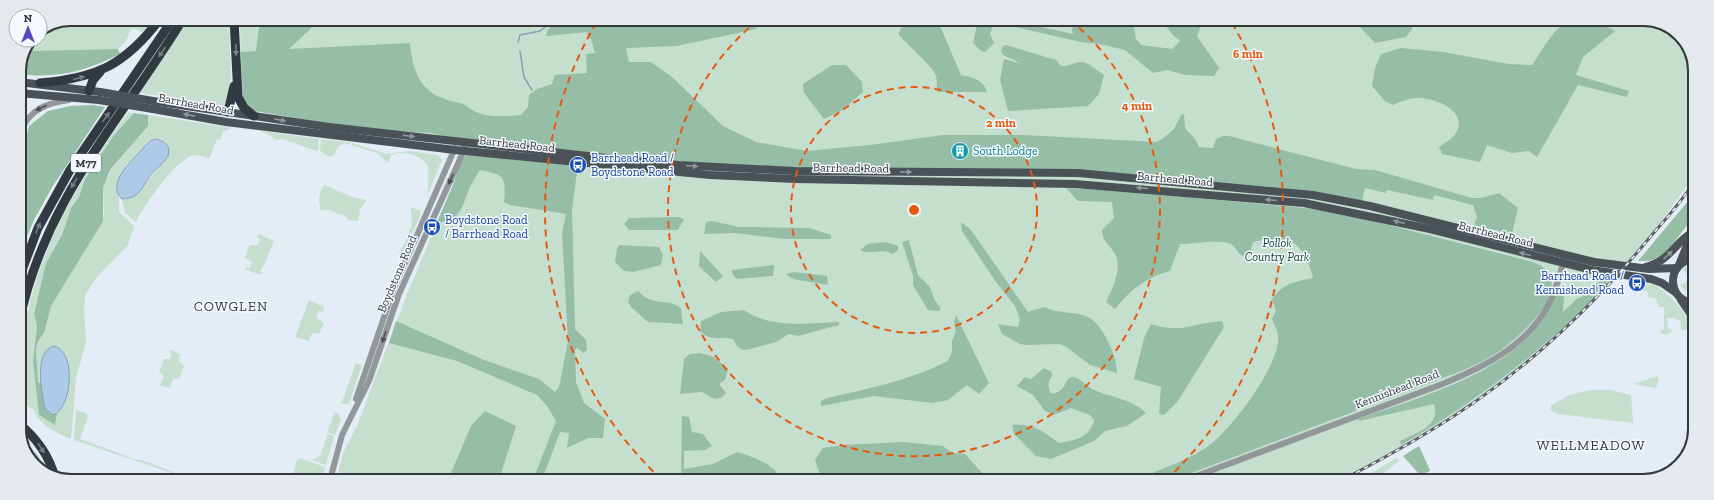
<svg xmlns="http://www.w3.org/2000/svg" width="1714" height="500" font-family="'Zilla Slab',serif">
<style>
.green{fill:#c5dfcf}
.forest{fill:#96bda5}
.water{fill:#adcae9;stroke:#899eb5}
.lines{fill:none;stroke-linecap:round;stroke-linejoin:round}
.stream{stroke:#899eb5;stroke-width:1.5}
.minor{stroke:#92979a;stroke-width:6}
.major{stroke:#4a5258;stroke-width:8}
.highway{stroke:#323a41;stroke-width:9}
.rail-casing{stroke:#5d6165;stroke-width:3}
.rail{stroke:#f4f9ff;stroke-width:1.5;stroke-dasharray:4.5;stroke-linecap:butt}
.major-bridge{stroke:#4a5258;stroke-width:8}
.oneway{fill:#767d84}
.oneway2{fill:#4c5053}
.oneway3{fill:#8e959b}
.ring{fill:none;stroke:#e8590c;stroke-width:2;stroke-dasharray:7 5}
.labels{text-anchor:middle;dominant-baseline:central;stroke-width:3;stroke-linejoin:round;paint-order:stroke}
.shield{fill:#f4f9ff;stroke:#6e7276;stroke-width:1}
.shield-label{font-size:11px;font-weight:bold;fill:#35383b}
.street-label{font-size:12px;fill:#35383b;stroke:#f4f9ff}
.culture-label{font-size:12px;fill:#0d838f;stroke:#f4f9ff;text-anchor:start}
.transit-label{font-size:12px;fill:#164399;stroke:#f4f9ff;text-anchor:start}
.park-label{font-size:12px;font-style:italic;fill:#0e3f28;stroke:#f4f9ff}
.quarter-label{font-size:14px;letter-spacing:1px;fill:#333941;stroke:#f4f9ff}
.rim{fill:none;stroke:#35383b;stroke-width:2}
.centre{fill:#e8590c;stroke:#f4f9ff;stroke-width:2}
.ring-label{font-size:12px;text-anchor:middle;font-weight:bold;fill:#e8590c;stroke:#f4f9ff;stroke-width:3;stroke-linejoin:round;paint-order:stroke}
</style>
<rect width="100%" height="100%" fill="#e4ecf6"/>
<!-- green -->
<g class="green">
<polygon points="71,19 93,19 93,25 127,25 127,19 157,19 144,33 132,28 125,42 118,49 27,51 32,40 40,40 40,32"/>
<polygon points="189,19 229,19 231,79 225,106 140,93"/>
<polygon points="240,19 1656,21 1682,37 1695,67 1694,176 1657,227 1609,285 1549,344 1494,388 1426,434 1340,481 336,480 343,453 357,426 407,294 461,166 467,139 326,123 255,111 241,71"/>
<path d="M128,112l6,1 -20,22 -29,44 -6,18 -8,11 -9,27 -16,28 -12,51 3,12 -4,35 6,54 16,9 2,-10 5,-7 6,-19 -5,-38 -9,-4 -11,10 -2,27 -3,1 -2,-34 2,-9 6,-8 7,-27 53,-91 -1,-27 8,-18 37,-44v-11l84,13 -9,4 -3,8 -3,-1 -8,20c-3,-2 -11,-4 -14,-4 -17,1 -52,52 -59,67l-11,-9 -3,-14c20,0 25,-22 39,-34l3,-24 -9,-2 -8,3 -8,11 -13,12 -9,28 2,3v16l15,14 -6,19 -31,32 -12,18 -1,14 2,33 -10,36 -5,61c-13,-5 -33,-15 -37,-29l-13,-7c-7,-113 43,-203 107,-291z"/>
<polygon points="261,131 319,139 318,151 310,149 283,139 275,140 271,136"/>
<polygon points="321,139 346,142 350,142 349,145 345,143 339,146 334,155 330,157 320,151"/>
<path d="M352,143l35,11 23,-3 28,4 4,5 -14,34v-28c-7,-12 -25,-16 -37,-11l-3,8 -11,-10 -26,-8z"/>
<path d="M325,185l27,12 14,3 -5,9 -2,-1 1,2 -2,11 -10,-1 -1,-3 -18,-7h-8c-3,-8 -3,-19 4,-25z"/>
<polygon points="411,207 421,211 420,216 403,253 399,252 405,243 412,224"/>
<polygon points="258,234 274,241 264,265 260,271 263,273 261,275 245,269 246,267 250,268 252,262 245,258 250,245 258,245 260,239 257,238"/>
<polygon points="1689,265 1694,265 1694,293 1685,291 1680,285 1688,281 1688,275 1682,269"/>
<path d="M1651,284c12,3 34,26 38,38 1,6 0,13 0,19l-2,-11h-6l-1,-10h-3l-1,-2h-9l1,11 4,1v1l-6,4 -4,-1 -2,-4 4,-1v-22h-5l-3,-8 -7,-2 -1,-5 -15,-5h10l1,-2z"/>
<polygon points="309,300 324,307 323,312 319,311 316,318 324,323 319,334 312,333 309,341 295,337"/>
<polygon points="170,350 180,354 175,371 181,354 179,362 184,366 179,379 173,379 169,388 160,385 164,376 159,372 164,359 170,359 172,354 169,352"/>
<polygon points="356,363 362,365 349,404 341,404"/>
<polygon points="1657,376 1659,378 1656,388 1634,384"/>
<polygon points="1591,390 1610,390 1631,395 1633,423 1558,414 1550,410 1551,405 1572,394"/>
<polygon points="76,410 86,413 88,416 80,439 137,460 142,460 184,476 184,477 74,440"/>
<polygon points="335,412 339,415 341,419 335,435 327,432"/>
<polygon points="328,434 334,436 326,465 312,460 320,456"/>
<polygon points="300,458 325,467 323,480 291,480 297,460"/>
<polygon points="1397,458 1399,461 1373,481 1357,481"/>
</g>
<!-- forest -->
<g class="forest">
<path d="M260,19h61l-32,30 121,-6c2,23 8,46 32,55 7,3 14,4 21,6 4,2 8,6 13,8 13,6 32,4 45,3l7,-8 1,-12 8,-6 15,-5 3,-9 32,-2 -1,-19 9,-1 -4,-14 -3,-2 -1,-5 -41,4 2,-7 10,-9h200l-2,9 -79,17 -51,2 3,14h22l21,15 51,49 33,16 51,9 63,-6 73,-10h81l132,7 6,-3 12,-10 7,-14 3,-1 1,14 10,11 4,8 14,1 3,-9 7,-3h6l127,33 19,1 97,28h9l18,-5 19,15 -6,26 -38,-9 3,-8 -4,-12 -39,-10 -1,5 -46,-10 -1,3 -21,-5 -3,13 -245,-28 -328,-5 -138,-8 -205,-23 -14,-4 -41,-2 -65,-8 -71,-12 -12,-6 -2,-53 15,-1z"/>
<polygon points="978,20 1025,20 1037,26 1073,34 1070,20 1133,20 1136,39 1141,45 1172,49 1180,41 1173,35 1161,20 1203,20 1197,36 1219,68 1214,76 1185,75 1167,70 1153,73 1125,50 1104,45 1081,42 997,23 994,24 990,34 994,43 985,52 981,51 973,43"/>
<polygon points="1363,20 1413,20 1412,29 1406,37 1375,43 1360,27"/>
<path d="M1569,21h27l19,10 -32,26 -7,18 53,16 -2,6 -49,-12 -41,72 -8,-6 -17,2 -25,-8 -7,17 -38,-8 -3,-7c6,-4 15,-9 18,-16 10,-22 -25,-34 -41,-33 -7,0 -16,4 -23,7l-8,-4 -13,-15 3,-18 6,-14 20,-6 42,4 66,12 23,1c11,-15 20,-36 37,-44z"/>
<path d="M925,22l15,4 21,49c11,2 23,5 26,17h-50c0,-5 0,-11 -1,-16 -1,-8 -30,-32 -37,-41 1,-13 16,-12 26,-13z"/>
<path d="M1006,45l50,15 5,6c8,1 13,-4 21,-4 6,0 17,10 22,13l-5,19 -11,12 -80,5 -8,-31 4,-21 18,5 -19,-9 -2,-4 2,-5z"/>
<path d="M118,49l2,5c-34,17 -62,25 -101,20l8,-23z"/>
<polygon points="832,65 846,65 862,82 863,92 842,110 824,119 804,93 803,84"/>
<polygon points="93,105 105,107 51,189 34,220 19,255 19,219 24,187 26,140 29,126 48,111 70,106"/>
<polygon points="134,113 148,115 148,126 110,170 103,188 103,221 51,306 44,333 38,341 36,350 38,383 41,383 45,409 49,413 57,414 55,425 39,415 33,361 37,326 34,314 46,263 62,235 71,208 79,197 85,179 114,135"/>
<path d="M466,155l112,10 -6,44 3,120 11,11 1,10 -4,3 -5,-5 -3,1 1,33 8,21 21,16 -2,19h-15l-21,10 2,-15 -9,-1 -18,48h-9l23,-59 -9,-15 -10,-11 -80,-34 -68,-18 7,-22 88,39 55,19 16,13 4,-5 9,-46 -6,-108 4,-19 -56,-9 -6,-3c2,-26 1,-27 -24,-32 -4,6 -8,12 -11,19 -6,15 -8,31 -28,33l-3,-2 15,-35 8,-25z"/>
<path d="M1066,188l41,2 209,19 57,12 160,41 7,3 10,8c11,29 -34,67 -55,81 -10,6 -21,11 -31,16l-291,110h-39c22,-9 50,-18 70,-31 24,-14 77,-84 74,-113 0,-5 -4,-12 -6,-17l4,-8 -4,-12c12,-16 22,-17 41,-21 -2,-11 -10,-30 -20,-35 -11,-5 -30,-4 -40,-1l-3,10 -5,5c-7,-2 -9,-10 -14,-13 -10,-5 -39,0 -51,0l-10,27c-24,6 -40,19 -55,38l-9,-7c6,-13 17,-33 9,-48 -6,-11 -12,-10 -13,-24l12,-12 -2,-16 -34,-1z"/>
<polygon points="1694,194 1694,216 1672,245 1661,256 1650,261 1638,261"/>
<polygon points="678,217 684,219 678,230 629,230 624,224 629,218"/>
<polygon points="712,221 739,227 809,228 831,235 831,239 785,239 734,233 704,234 706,222"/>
<path d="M961,222l10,8 57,82 16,-5c14,7 34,4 46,11 14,9 27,39 27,55l-27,-8 -25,-19 -6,-2 -33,1 -6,-1 -18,-10 -4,-10 20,3 2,-8 -5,-13 -19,-24 -34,-51z"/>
<polygon points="909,240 918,275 930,287 934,299 940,307 940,311 928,310 913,285 913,276 902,242"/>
<path d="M886,242l12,4v4l-5,4c-12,-7 -23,2 -33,-4l8,-6z"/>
<polygon points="619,245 659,247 663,255 661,265 633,272 624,271 615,262 617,249"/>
<polygon points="700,251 723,276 716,282 699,266"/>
<polygon points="774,265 773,276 737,279 733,275 732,270"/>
<polygon points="794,272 827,276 828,285 793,279 786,274"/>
<path d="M1612,278c-15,21 -36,39 -56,56 -48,42 -99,79 -155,111l-1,-4c16,-8 41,-15 34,-37l-75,17 -1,-2c57,-20 139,-42 178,-91 9,-9 14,-23 20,-34l8,2 -1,16 15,-14 12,-4 10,-15z"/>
<path d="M638,291c16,17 28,6 43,17l2,16 -35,-2 -16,-14 -4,-6 2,-7z"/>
<path d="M744,310c26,19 64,13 95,12v3l-41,11 -9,-2 -13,8 -30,8c-8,0 -10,-6 -13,-11 -15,-3 -19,3 -33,-7l1,-11 20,-9z"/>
<path d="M956,315l33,68 -10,11 -12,-9 -19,15 -15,3 -59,-7 -53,10v-5l6,-3c41,-9 83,-18 121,-37l4,-9v-11l4,-10 -2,-9z"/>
<path d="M1222,321l2,6 -46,74 -14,14 -5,-1 2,-27 -27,-8 10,-41 7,-14c32,10 41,-1 71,-3z"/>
<polygon points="700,353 714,357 728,369 725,380 719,384 726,393 722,397 715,399 702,392 680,394 684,359 690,354"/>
<path d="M1044,368l8,4v4c-4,5 -5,12 0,18 3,-1 7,-2 9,-4 5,-4 5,-13 12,-13 6,0 14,9 19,12 19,9 39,9 54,24l-19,13 -22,5 -11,10 -43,18 -15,-3 -22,-22 -2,-9c21,-2 31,6 47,18 16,-3 31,-5 35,-23l-4,-5 -19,-7 -17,7 -9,-4 -12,-16 -16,-9 8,-9 6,2z"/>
<polygon points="485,411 516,426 499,480 448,480 471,426"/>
<path d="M682,416l7,1 3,15 11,2 9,12 -7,4 -21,1v18l29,-5 24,-12c17,5 37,12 45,28h-101z"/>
<polygon points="22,438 38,456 48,473 32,463"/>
<polygon points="903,442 943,446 952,453 965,454 984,475 982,480 820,480 820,475 815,460 823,448 843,445"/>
<polygon points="1419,446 1430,470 1430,471 1420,475 1403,456"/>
</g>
<!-- water -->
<g class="water">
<path d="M155,139c10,2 16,6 13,17 -4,7 -10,11 -15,16 -10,12 -12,27 -31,27 -15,-14 6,-35 16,-45 6,-6 8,-12 17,-15z"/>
<path d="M54,346c23,5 18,63 -1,69l-8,-6c-3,-15 -12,-58 9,-63z"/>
</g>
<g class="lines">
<!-- stream -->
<g class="stream">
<polyline points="416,19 416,26"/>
<polyline points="518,42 520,35 540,31 555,20"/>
<polyline points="520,51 524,77 532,90"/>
</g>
<!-- minor -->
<g class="minor">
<path d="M21,131c9,-22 26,-28 48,-31"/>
<polyline points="19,174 22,82"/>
<polyline points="356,399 394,288 455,148"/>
<polyline points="330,480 342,435 369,381 399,294 461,157 465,143"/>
<path d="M1183,481l257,-96c41,-17 85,-37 107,-78 9,-16 14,-35 18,-52"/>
</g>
<!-- major -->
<g class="major">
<polyline points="19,82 100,92"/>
<polyline points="19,93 99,100"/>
<polyline points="159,102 329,127 624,160 678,165 795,171 1078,173 1313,195 1370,206 1594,262 1649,269 1677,268"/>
<polyline points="153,109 226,122 455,150 710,175 795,179 1075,184 1304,203 1430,229 1592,270 1651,279 1662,283 1675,292"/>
<polyline points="1679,265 1692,233"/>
<path d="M1646,267c24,-6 28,-24 47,-35"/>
<polyline points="1681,300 1690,313 1694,327"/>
<path d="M1694,303c-28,-2 -28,-42 0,-44"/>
</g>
<!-- highway -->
<g class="highway">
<polyline points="234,19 238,97 244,108 254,116"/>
<path d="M40,83c57,-5 85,-18 120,-64"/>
<polyline points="89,91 93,80 100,72"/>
<polyline points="228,112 234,86"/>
<polyline points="19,278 38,228 70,170 173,19"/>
<path d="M19,323c25,-123 101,-201 164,-304"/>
<path d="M19,424c17,13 31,33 36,54"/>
</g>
<!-- rail casing -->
<g class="rail-casing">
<path id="rail" d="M1340,481c29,-15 57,-30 85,-47 87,-51 162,-120 226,-198 15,-17 31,-35 43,-54"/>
</g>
<!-- rail -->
<use href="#rail" class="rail"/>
<!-- major-bridge -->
<g class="major-bridge">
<polyline points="100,92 159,102"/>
<polyline points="99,100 153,109"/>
</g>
</g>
<!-- one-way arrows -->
<defs><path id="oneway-solid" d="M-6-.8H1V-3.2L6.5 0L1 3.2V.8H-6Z"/></defs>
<g class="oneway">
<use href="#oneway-solid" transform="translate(236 50) rotate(89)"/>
<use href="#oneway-solid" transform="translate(162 52) rotate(124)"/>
<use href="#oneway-solid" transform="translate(79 78) rotate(-15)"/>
<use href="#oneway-solid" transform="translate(106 117) rotate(-55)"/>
<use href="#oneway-solid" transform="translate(74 183) rotate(121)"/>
<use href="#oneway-solid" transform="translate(38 228) rotate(-66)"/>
<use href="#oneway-solid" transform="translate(41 448) rotate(56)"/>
</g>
<g class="oneway2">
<use href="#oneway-solid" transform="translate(41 108) rotate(153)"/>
<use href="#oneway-solid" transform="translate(451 179) rotate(115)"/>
<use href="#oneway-solid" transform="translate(384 337) rotate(109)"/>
</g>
<g class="oneway3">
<use href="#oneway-solid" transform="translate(189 115) rotate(-169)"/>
<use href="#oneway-solid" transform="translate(280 120) rotate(9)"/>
<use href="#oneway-solid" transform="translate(409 136) rotate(7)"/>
<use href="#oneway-solid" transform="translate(692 166) rotate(4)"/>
<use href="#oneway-solid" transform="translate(906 172) rotate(1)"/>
<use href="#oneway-solid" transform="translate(1142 188) rotate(-175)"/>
<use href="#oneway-solid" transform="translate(1271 200) rotate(-175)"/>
<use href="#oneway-solid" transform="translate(1399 222) rotate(-167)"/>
<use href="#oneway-solid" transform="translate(1525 254) rotate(-165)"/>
<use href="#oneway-solid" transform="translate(1668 255) rotate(-44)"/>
</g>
<!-- distance rings -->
<g class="ring">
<circle cx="914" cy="210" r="123"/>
<path d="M1070 20A246 246 0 1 1 758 20"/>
<path d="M662 480A369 369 0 0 1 598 20M1232 23A369 369 0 0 1 1166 480"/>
</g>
<!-- icons -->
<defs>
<g id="building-disc" transform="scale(0.9)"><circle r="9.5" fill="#0f9aa8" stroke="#f4f9ff"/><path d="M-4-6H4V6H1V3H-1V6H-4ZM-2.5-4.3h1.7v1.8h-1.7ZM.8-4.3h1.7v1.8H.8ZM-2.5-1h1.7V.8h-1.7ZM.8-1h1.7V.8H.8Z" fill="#fff"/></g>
<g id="bus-disc" transform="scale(0.9)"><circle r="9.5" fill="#1a4fb4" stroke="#f4f9ff"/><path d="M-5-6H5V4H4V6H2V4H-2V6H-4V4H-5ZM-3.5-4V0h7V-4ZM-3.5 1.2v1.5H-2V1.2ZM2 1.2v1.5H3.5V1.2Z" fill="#fff"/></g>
</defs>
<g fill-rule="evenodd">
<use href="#building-disc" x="960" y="151"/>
<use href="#bus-disc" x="578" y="165"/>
<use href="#bus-disc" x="432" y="227"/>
<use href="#bus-disc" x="1637" y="283"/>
</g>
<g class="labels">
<!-- shield labels -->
<rect class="shield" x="71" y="154" width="30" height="18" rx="3"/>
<g class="shield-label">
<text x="86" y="163">M77</text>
</g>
<!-- street labels -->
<g class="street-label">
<text transform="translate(196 104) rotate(10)">Barrhead Road</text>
<text transform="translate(517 144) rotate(6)">Barrhead Road</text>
<text transform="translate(851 168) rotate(1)">Barrhead Road</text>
<text transform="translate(1175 179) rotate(5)">Barrhead Road</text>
<text transform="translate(1496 234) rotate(14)">Barrhead Road</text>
<text transform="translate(397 274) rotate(-67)">Boydstone Road</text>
<text transform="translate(1397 389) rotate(-21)">Kennishead Road</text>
</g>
<!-- culture labels -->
<g class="culture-label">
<text x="973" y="151">South Lodge</text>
</g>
<!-- transit labels -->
<g class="transit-label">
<text x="591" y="158">Barrhead Road /<tspan x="591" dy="14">Boydstone Road</tspan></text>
<text x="445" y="220">Boydstone Road<tspan x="445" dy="14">/ Barrhead Road</tspan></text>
<text x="1624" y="276" text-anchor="end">Barrhead Road /<tspan x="1624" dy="14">Kennishead Road</tspan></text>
</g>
<!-- park labels -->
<g class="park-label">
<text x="1277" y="243">Pollok<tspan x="1277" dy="14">Country Park</tspan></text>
</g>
<!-- quarter labels -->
<g class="quarter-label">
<text x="231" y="306">COWGLEN</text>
<text x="1591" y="445">WELLMEADOW</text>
</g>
</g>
<!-- crop -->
<path d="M0 0H1714V500H0ZM71 26H1643A45 45 0 0 1 1688 71V429A45 45 0 0 1 1643 474H71A45 45 0 0 1 26 429V71A45 45 0 0 1 71 26Z" fill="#e5eaef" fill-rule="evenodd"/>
<path class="rim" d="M71 26H1643A45 45 0 0 1 1688 71V429A45 45 0 0 1 1643 474H71A45 45 0 0 1 26 429V71A45 45 0 0 1 71 26Z"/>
<circle cx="914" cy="210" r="6" class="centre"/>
<g class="ring-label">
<text x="1248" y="58">6 min</text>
<text x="1137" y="110">4 min</text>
<text x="1001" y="127">2 min</text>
</g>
<!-- north arrow -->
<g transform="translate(28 28)"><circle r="19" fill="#f4f9ff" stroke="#a8acb1"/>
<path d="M0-3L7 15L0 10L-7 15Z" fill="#5747bf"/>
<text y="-6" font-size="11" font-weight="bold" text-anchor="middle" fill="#35383b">N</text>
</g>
</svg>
